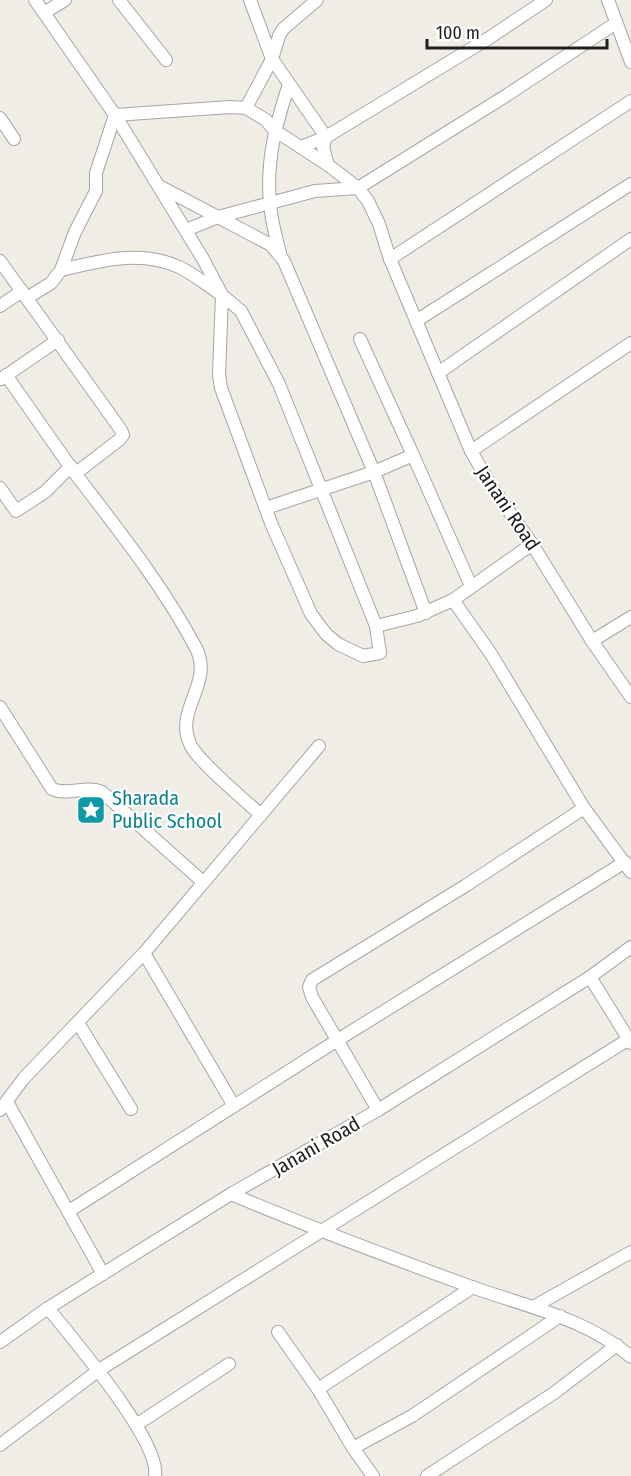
<svg xmlns="http://www.w3.org/2000/svg" width="631" height="1476" font-family="'Fira Sans Condensed',sans-serif">
<style>
.lines{fill:none;stroke-linecap:round;stroke-linejoin:round}
.minor-casing{stroke:#a6a6a6;stroke-width:14}
.minor{stroke:#fff;stroke-width:12}
.labels{text-anchor:middle;dominant-baseline:central;stroke-width:4.5;stroke-linejoin:round;paint-order:stroke}
.street-label{font-size:20px;fill:#1f1f1f;stroke:#fff}
.culture-label{font-size:20px;fill:#0d838f;stroke:#fff;text-anchor:start}
</style>
<rect width="100%" height="100%" fill="#f0ede6"/>
<g class="lines">
<!-- minor casing -->
<g class="minor-casing">
<g id="minor">
<polyline points="35,0 115,115 230,107 246,108 266,120 274,130 328,165 358,188 368,201 379,224 390,259 471,451 490,484 532,544 592,641 631,697"/>
<polyline points="119,0 166,60"/>
<polyline points="250,0 272,59 326,137 301,147"/>
<polyline points="608,0 631,62"/>
<polyline points="44,13 65,0"/>
<polyline points="246,108 272,59 279,36 283,29 317,0"/>
<polyline points="0,118 14,139"/>
<polyline points="328,165 323,147 326,137 489,38 546,0"/>
<polyline points="159,186 271,245 284,261 374,472 426,613"/>
<polyline points="186,230 218,217 315,191 358,188 507,95 616,23"/>
<path d="M280,253c-4,-16 -9,-33 -10,-50 -4,-43 6,-79 19,-119"/>
<polyline points="390,259 631,101"/>
<polyline points="0,261 121,430 123,435 119,440 76,473"/>
<path d="M61,270c39,-9 79,-21 118,-3 15,7 29,19 43,28l-3,80 2,13 50,135 40,91 15,20 12,10 25,12 17,-3 -4,-27 -97,-242 -38,-73 -19,-16 -19,-36 -88,-144"/>
<polyline points="27,298 51,283 61,270 75,232 96,191 96,173 115,115"/>
<polyline points="0,306 22,291"/>
<polyline points="416,321 631,184"/>
<polyline points="360,339 413,455"/>
<polyline points="438,373 631,239"/>
<path d="M6,375c24,34 47,68 71,101 43,56 86,110 119,172 18,36 -22,61 -6,96 8,18 55,56 71,71"/>
<polyline points="1,379 58,340"/>
<polyline points="471,451 631,343"/>
<polyline points="0,488 16,511 45,492 71,466"/>
<polyline points="266,508 374,472 413,455 471,586"/>
<polyline points="453,600 491,654 584,808 631,872"/>
<polyline points="376,626 417,616 453,600 532,544"/>
<polyline points="592,641 631,617"/>
<path d="M0,707l52,82c16,7 34,-4 50,3l101,90"/>
<polyline points="144,953 234,1106"/>
<polyline points="590,977 631,1043"/>
<polyline points="78,1023 131,1109"/>
<polyline points="7,1102 103,1274"/>
<polyline points="0,1110 24,1078 144,953 319,746"/>
<polyline points="378,1110 312,997 309,987 312,980 465,886 584,808"/>
<path d="M231,1194c78,33 158,63 238,92 55,20 117,32 162,71"/>
<polyline points="69,1211 336,1041 625,862"/>
<polyline points="533,1307 631,1252"/>
<path d="M48,1308c23,29 113,133 107,168"/>
<polyline points="278,1332 318,1389 353,1448 412,1416 560,1316"/>
<polyline points="0,1342 48,1308 231,1194 378,1110 590,977 631,947"/>
<polyline points="318,1389 473,1287"/>
<polyline points="136,1425 229,1364"/>
<polyline points="0,1445 99,1370 629,1039"/>
<polyline points="353,1448 373,1476"/>
<polyline points="427,1476 554,1393 617,1345"/>
</g>
</g>
<!-- minor -->
<use href="#minor" class="minor"/>
</g>
<!-- icons -->
<defs>
<g id="sight-square" transform="scale(1.5)"><rect x="-9" y="-9" width="18" height="18" rx="4" fill="#0f9aa8" stroke="#fff"/><path d="M0-6L1.8-2.2L6-1.7L2.9 1.2L3.7 5.4L0 3.3L-3.7 5.4L-2.9 1.2L-6-1.7L-1.8-2.2Z" fill="#fff"/></g>
</defs>
<g fill-rule="evenodd">
<use href="#sight-square" x="91" y="810"/>
</g>
<g class="labels">
<!-- street labels -->
<g class="street-label">
<text transform="translate(508 508) rotate(56)">Janani Road</text>
<text transform="translate(316 1146) rotate(-30)">Janani Road</text>
</g>
<!-- culture labels -->
<g class="culture-label">
<text x="112" y="798">Sharada<tspan x="112" dy="23">Public School</tspan></text>
</g>
</g>
<!-- scale -->
<path d="M427 39v9h180v-9" fill="none" stroke="#1f1f1f" stroke-width="3"/>
<text x="436" y="39" font-size="18" fill="#1f1f1f" stroke="#ffffff" stroke-width="4.5" paint-order="stroke">100 m</text>
</svg>
